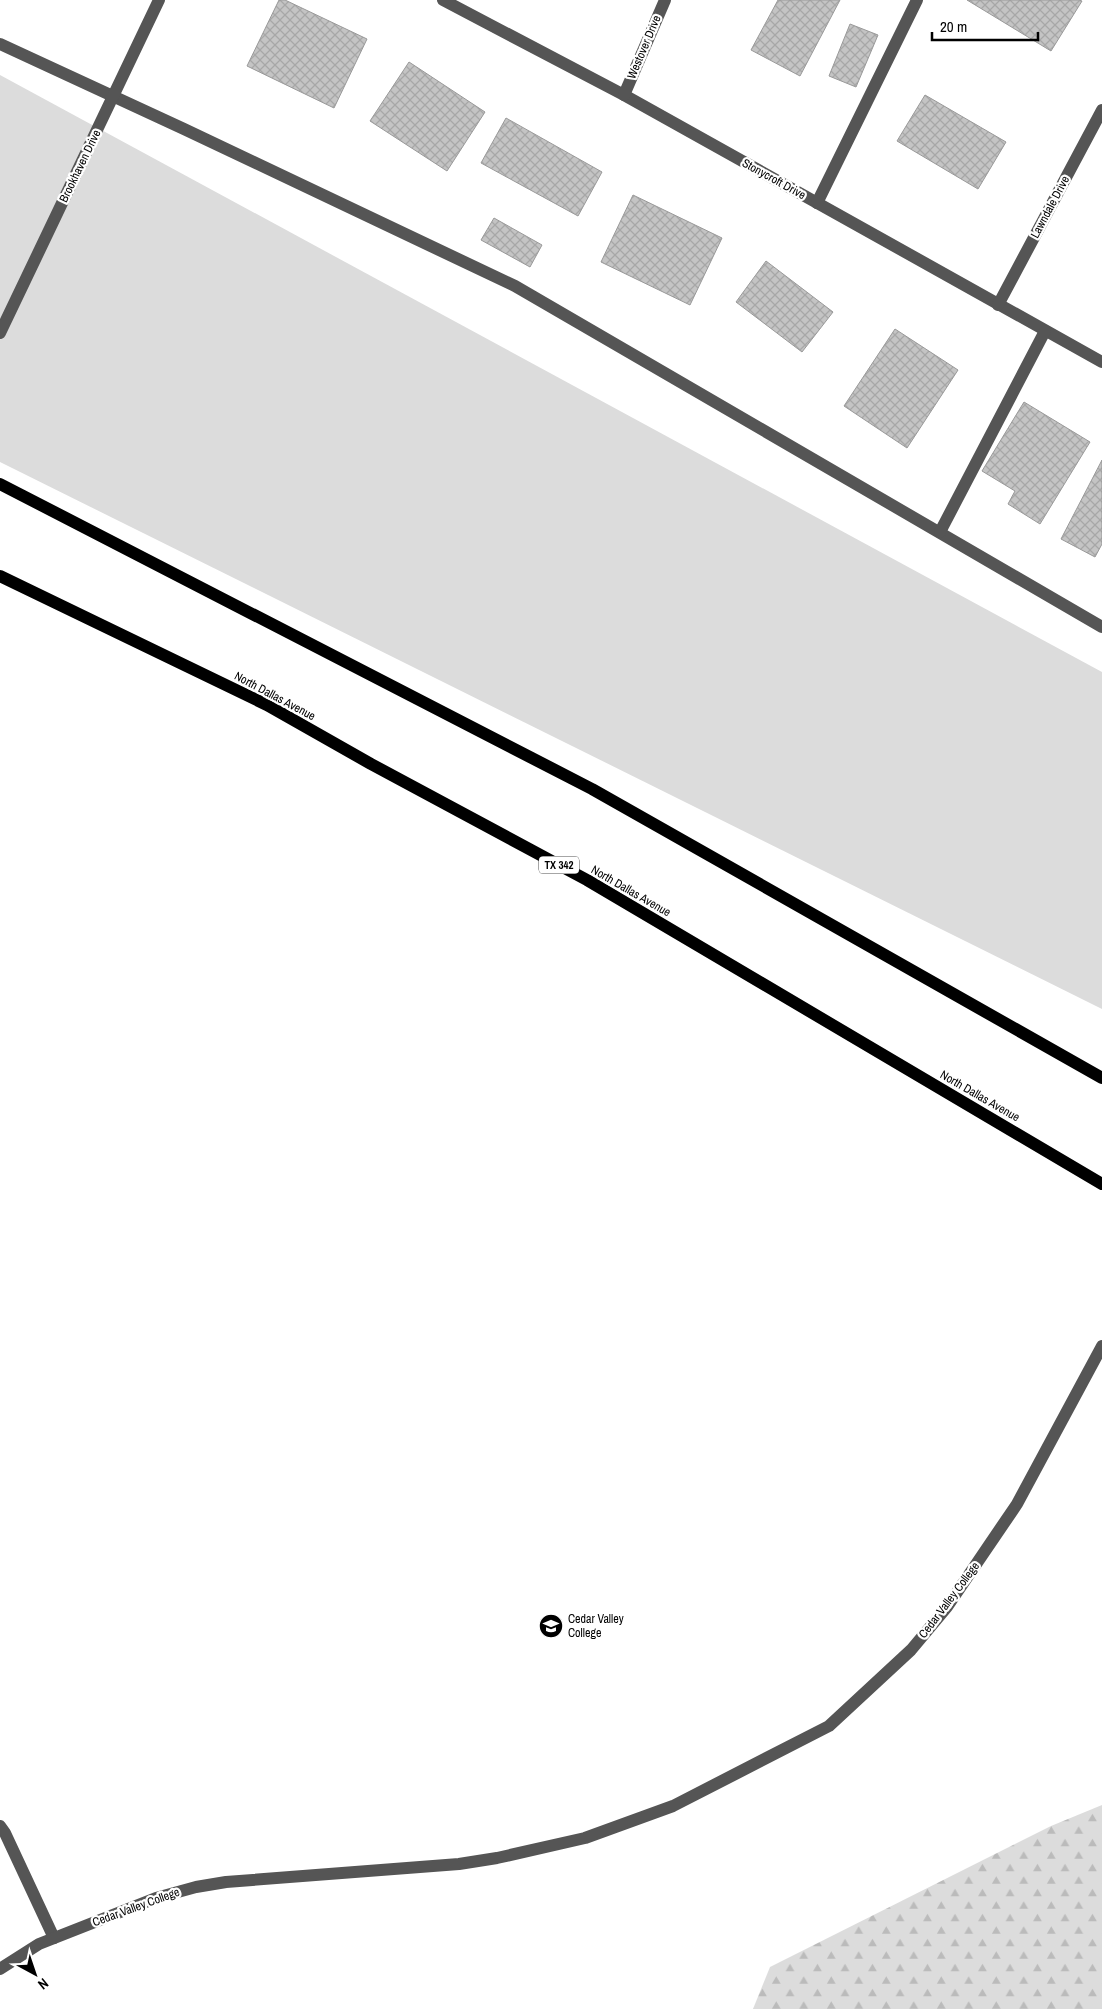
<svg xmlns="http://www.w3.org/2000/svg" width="1102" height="2009" font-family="'Archivo Narrow',sans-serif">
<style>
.green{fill:#dcdcdc}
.forest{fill:url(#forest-firs)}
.building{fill:url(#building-cross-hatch);stroke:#999}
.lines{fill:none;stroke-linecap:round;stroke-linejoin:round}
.minor{stroke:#555;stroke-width:12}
.major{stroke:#000;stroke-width:12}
.labels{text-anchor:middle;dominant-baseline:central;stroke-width:4.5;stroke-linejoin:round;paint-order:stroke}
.shield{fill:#fff;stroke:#4c4c4c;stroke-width:1}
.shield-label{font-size:11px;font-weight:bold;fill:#000}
.street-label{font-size:12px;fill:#000;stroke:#fff}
.poi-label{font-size:12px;fill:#000;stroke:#fff;text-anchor:start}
</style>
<defs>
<pattern id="forest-firs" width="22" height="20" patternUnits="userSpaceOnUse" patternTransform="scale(1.25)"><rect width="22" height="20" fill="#dcdcdc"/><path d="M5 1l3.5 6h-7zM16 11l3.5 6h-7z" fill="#bbb"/></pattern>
<pattern id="building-cross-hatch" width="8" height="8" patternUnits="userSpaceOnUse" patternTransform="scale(1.25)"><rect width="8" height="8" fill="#c4c4c4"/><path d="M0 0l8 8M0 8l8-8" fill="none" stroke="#a7a7a7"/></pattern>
</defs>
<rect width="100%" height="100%" fill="#fff"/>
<!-- green -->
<polygon class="green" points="0,75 1102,672 1102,1009 0,462"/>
<!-- forest -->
<polygon class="forest" points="1102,1805 1102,2009 753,2009 770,1967 1051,1826"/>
<!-- building -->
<g class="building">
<polygon points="279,0 285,0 367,39 334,108 247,66"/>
<polygon points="778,0 840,0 800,76 751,50"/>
<polygon points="967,0 1079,0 1082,1 1051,51"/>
<polygon points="850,24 878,35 856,87 829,76"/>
<polygon points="409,62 485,112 447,171 370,121"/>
<polygon points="925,95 1006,142 978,189 897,141"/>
<polygon points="506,118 602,172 578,216 481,163"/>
<polygon points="633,195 722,238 690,305 601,262"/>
<polygon points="494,218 542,245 530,267 481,240"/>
<polygon points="766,261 833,312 802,352 736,302"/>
<polygon points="895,329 958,370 907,448 844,406"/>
<polygon points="1024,402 1090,442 1040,524 1008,504 1015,491 982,471"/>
<polygon points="1102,460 1102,544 1095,557 1061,539"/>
</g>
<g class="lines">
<!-- minor -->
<g class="minor">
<polyline points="443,0 624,95 1102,362"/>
<polyline points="0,44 184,129 515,286 1102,627"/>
<polyline points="624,95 665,0"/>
<polyline points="817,203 917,0"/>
<polyline points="998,305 1102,110"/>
<polyline points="0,333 159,0"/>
<polyline points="940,532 1045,331"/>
<polyline points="0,1826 5,1833 54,1938"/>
<polyline points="0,1969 39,1944 156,1898 196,1887 226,1882 459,1864 497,1858 585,1838 673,1806 829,1726 911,1650 947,1607 1017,1504 1102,1346"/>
</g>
<!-- major -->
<g class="major">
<polyline points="0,484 592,789 1102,1078"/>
<polyline points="0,576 267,705 371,764 587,880 1102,1184"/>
</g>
</g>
<!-- icons -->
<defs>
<g id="university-disc" transform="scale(1.25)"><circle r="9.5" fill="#000" stroke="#fff"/><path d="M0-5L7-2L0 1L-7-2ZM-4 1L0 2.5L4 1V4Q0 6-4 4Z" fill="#fff"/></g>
</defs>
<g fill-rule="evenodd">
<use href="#university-disc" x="551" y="1626"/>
</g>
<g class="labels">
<!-- shield labels -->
<rect class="shield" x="539" y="856.5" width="40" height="17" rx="4"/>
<g class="shield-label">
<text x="559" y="865">TX 342</text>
</g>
<!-- street labels -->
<g class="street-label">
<text transform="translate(644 47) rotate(-67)">Westover Drive</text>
<text transform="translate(80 166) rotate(-64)">Brookhaven Drive</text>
<text transform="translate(774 179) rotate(29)">Stonycroft Drive</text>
<text transform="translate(1050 207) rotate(-62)">Lawndale Drive</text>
<text transform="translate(275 696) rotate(28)">North Dallas Avenue</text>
<text transform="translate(631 891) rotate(30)">North Dallas Avenue</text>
<text transform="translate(980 1096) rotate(30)">North Dallas Avenue</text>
<text transform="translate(949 1600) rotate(-53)">Cedar Valley College</text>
<text transform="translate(136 1907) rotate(-20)">Cedar Valley College</text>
</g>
<!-- poi labels -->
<g class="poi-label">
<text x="568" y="1619">Cedar Valley<tspan x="568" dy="14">College</tspan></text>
</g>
</g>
<!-- north arrow -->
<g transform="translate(35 1974) rotate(140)" stroke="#ffffff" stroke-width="4" paint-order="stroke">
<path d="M0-4L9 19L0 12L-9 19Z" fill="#000000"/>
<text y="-8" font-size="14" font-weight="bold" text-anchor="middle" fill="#000000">N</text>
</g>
<!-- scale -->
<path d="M932 32v8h106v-8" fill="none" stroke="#000000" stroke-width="2.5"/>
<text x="940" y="32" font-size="15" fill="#000000" stroke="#ffffff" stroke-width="4" paint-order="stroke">20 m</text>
</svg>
